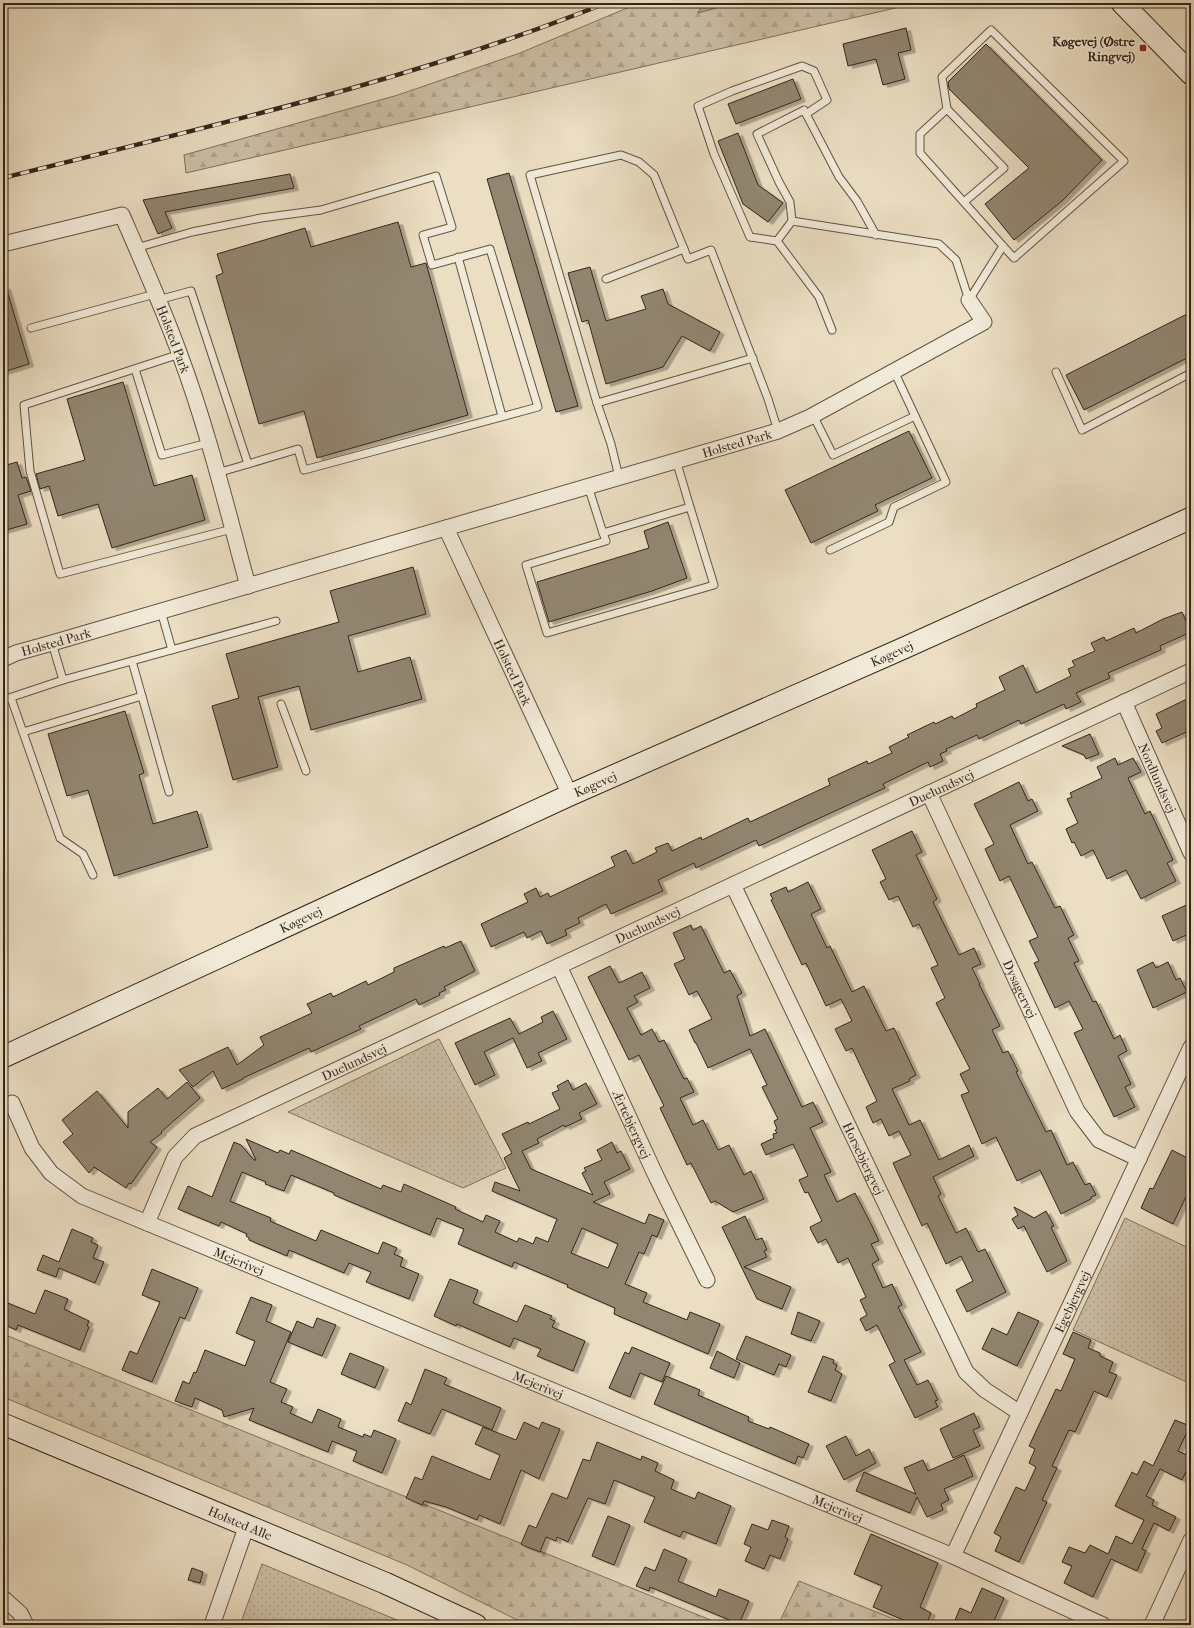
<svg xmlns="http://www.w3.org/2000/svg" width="1194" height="1628" font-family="'IM FELL French Canon',serif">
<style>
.grass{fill:url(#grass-dots);stroke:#7f725f}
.forest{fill:url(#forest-firs);stroke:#7f725f}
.water{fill:url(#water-rules);stroke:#7b6f5c}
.building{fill:#928671;stroke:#322618;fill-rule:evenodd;filter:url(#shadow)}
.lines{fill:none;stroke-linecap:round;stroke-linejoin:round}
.lane-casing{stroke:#605443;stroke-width:9}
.street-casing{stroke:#605443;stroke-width:17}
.secondary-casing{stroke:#322618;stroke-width:23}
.lane{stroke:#f2ead8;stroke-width:7}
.street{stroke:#f2ead8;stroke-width:15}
.secondary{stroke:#f2ead8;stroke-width:21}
.rail-casing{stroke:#322618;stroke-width:4.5}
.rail{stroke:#f2ead8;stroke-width:3;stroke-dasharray:9;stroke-linecap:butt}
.poi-dot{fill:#8f2418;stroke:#f2ead8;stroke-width:1.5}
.labels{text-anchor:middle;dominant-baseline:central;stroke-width:3;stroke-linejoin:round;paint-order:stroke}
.poi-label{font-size:13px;font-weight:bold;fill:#322618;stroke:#f2ead8;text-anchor:end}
.street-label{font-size:13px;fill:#322618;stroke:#f2ead8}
</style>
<defs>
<pattern id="grass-dots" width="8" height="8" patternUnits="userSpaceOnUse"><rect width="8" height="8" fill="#ccbfa6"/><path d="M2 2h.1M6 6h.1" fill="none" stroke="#b0a48e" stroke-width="1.8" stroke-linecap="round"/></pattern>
<pattern id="forest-firs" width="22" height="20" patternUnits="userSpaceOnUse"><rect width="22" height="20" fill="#ccbfa6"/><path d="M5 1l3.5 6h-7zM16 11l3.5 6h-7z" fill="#b0a48e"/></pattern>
<pattern id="water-rules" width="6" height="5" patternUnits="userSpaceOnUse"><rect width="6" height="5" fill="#ac9f89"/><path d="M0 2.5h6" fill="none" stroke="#8d816f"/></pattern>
<filter id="shadow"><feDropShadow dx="4.5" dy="2.5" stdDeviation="0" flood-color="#0004"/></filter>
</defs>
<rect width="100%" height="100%" fill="#ebdec3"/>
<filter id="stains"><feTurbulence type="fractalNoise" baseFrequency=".005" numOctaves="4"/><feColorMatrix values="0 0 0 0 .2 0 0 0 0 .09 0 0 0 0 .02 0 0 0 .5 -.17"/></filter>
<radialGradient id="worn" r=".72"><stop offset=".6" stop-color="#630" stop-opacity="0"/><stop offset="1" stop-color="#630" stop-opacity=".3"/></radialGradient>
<!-- grass -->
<g class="grass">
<polygon points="439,1039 506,1168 463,1188 288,1112"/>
<polygon points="1125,1218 1191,1249 1191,1384 1073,1330"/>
<polygon points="262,1564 409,1625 240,1625"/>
</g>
<!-- forest -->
<g class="forest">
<polygon points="639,3 917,3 186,173 184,155 398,95 520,53"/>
<polygon points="3,1334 723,1625 527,1625 407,1565 3,1397"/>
<polygon points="799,1581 909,1625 778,1625"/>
</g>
<!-- water -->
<polygon class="water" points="703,3 735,3 698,13"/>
<!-- building -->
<g class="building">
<polygon points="906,28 911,50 898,53 905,79 883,85 876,59 848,66 843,44"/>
<polygon points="986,44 1102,160 1062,201 1014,240 985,204 1029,168 949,89 948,82"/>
<polygon points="793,79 801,99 736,124 728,104"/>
<polygon points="738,133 758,185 783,203 768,222 743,204 718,141"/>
<polygon points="509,173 578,406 556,412 487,179"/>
<polygon points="290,174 294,188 165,212 172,228 158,234 143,200"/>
<polygon points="398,222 411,267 426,263 468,415 317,458 304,411 259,424 216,276 223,273 217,254 305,228 311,247"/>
<polygon points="590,267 606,321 646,309 641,296 663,289 668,304 720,332 710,351 682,336 663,367 606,384 588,320 582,322 568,273"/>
<polygon points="3,287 6,287 29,364 3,372"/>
<polygon points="1191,312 1191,356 1084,410 1066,375"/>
<polygon points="123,382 154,486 192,475 205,520 112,548 98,504 58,516 49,486 40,489 36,474 85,460 67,399"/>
<polygon points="909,431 932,478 875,505 878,511 811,543 785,490"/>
<polygon points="17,462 22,478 26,477 31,491 18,495 27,524 3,531 3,466"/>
<polygon points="668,522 687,578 652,591 549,622 537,582 649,548 644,531"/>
<polygon points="413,567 426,614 348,636 358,672 410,657 422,699 311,730 299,686 258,697 278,767 233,780 212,706 239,698 226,654 339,622 330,591"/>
<polygon points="1182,612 1191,632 1160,646 1161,650 1108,673 1110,678 1076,693 1081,702 1066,709 1064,704 1021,724 1019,720 979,739 977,735 946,749 947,751 940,754 943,761 930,767 928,762 883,784 885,788 759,846 756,840 696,868 694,863 658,880 663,891 611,914 606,904 578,918 580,923 565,930 567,935 547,944 541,931 527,938 524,932 491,947 481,924 528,902 524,894 536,888 540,897 548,893 550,897 615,866 611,857 626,850 633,864 657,852 655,848 668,843 672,851 701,837 702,840 748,818 750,822 830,785 828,779 867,761 868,764 892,753 889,747 909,737 907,735 934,722 935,724 952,716 954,719 977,707 976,704 1005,690 999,677 1023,665 1036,693 1071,676 1068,669 1075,666 1072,661 1095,651 1091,643 1104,637 1106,641 1134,628 1136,633 1163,619"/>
<polygon points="1191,697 1191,730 1162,743 1156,731 1162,728 1156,714"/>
<polygon points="125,711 144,773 139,775 153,824 197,811 208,847 114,876 88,790 67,796 48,734"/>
<polygon points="1090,734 1099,754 1086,759 1084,755 1062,746"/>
<polygon points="1115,758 1118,765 1133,758 1141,772 1128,778 1145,814 1150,811 1173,860 1167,863 1176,881 1141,899 1126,870 1107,879 1093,850 1081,856 1074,842 1072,843 1066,829 1078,823 1067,799 1072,797 1070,793 1102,778 1097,767"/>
<polygon points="1019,782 1028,801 1032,799 1038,811 1010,825 1028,864 1032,862 1055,908 1060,906 1074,935 1068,938 1079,961 1074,963 1093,1002 1096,1001 1114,1039 1120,1035 1127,1051 1118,1056 1131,1084 1125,1087 1135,1107 1114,1117 1074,1033 1083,1029 1069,1001 1055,1008 1034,963 1039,961 1029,941 1038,937 1009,876 1000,881 985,849 994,844 974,804"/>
<polygon points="912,831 922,852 916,855 937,899 933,902 959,955 974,948 981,964 972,968 980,984 979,984 1000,1026 992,1030 1003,1053 1008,1051 1018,1071 1016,1072 1046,1132 1051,1130 1067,1165 1073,1162 1085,1185 1090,1183 1096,1195 1091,1197 1091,1199 1061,1214 1040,1170 1017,1181 996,1137 982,1144 961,1095 969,1092 960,1074 970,1069 936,1003 945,998 931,968 938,965 919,924 913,927 898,896 889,900 880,882 886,879 872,850"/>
<polygon points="808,882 821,909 811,914 827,948 830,946 852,992 864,986 886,1031 894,1028 916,1075 909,1079 910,1081 892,1089 909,1125 920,1120 939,1160 969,1145 974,1156 933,1177 941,1194 938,1196 956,1233 966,1228 978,1252 985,1249 1006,1292 967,1312 956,1290 973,1281 961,1256 946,1264 927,1223 922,1226 893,1163 911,1155 899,1131 889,1136 881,1119 873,1123 866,1107 877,1101 852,1048 846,1051 835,1029 852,1021 841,999 826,1006 806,963 802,965 771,900 773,899 770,894 786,887 788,892"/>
<polygon points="1191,903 1191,933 1173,941 1162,916"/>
<polygon points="691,925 693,930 701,926 724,973 730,970 742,993 737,996 750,1036 765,1029 802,1107 813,1102 823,1122 810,1128 831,1172 824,1175 837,1202 855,1193 872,1226 879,1241 871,1244 879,1260 872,1264 883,1288 892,1284 902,1305 898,1307 921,1352 904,1360 917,1385 928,1380 938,1400 935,1401 938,1407 915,1418 889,1365 895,1362 877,1325 866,1331 860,1319 867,1315 860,1300 866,1297 848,1258 838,1263 826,1239 818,1243 811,1230 810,1227 822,1221 808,1192 805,1193 799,1180 808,1176 793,1144 766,1155 761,1144 774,1138 773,1134 777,1133 775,1130 777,1129 774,1121 778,1119 762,1087 767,1085 750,1049 708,1068 696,1043 695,1043 689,1030 712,1019 697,991 689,995 674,964 685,959 673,933"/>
<polygon points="461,941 475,971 444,987 446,990 439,993 440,995 419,1005 416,999 359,1026 361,1029 311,1052 309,1048 243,1078 243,1079 222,1089 213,1071 193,1087 179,1070 228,1047 237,1065 264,1045 260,1037 312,1013 307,1004 331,993 333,997 366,981 368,985 394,972 394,968 444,946 445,948"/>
<polygon points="1153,962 1156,968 1168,962 1176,980 1180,978 1187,992 1153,1008 1137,970"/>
<polygon points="610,966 619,983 642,972 650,988 634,996 638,1002 627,1008 641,1035 652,1029 659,1042 664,1040 684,1079 687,1078 694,1092 680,1098 693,1125 703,1120 718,1150 729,1145 744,1175 751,1171 764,1199 733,1212 715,1201 711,1203 691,1163 687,1165 660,1108 664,1106 639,1055 629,1060 588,977"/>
<polygon points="553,1011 567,1039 538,1053 542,1061 527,1068 513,1038 484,1052 495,1075 475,1085 455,1043 510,1018 519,1034 543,1022 541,1017"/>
<path d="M568,1080l5,10 13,-7 11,21 -18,9 3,6 -17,8 -1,-2 -27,14 2,4 -17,8 9,18 62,26 -11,-22 4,-2 -2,-3 18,-8 -5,-10 15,-8 5,11 4,-2 9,18 -26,13 6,12 -17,8 52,22 4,-10 15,6 -7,17 -5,-2 -8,19 -5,-2 -14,32 22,9 -4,9 44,18 3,-8 30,12 -12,30 -94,-40 1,-6 -48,-21 1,-2 -54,-23 -2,5 -54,-23 6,-15 -27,-11 -7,17 -96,-40v-2l-43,-18 -7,16 -19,-7 1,-2 -24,-10 -12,29 41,17 -1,3 46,20 5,-11 57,24 5,-12 14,6 -3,6 9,4 -3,8 19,8 -10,25 -43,-17 5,-10 -22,-9 -5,10 -55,-23 -2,6 -38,-16v-2l-3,-2 1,-2 -26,-12 -2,4 -41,-17 10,-23 24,11 22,-55 7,3 13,15h2l-10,-21 32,14 2,-3 9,4 2,-4 90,39 2,-4 18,7 3,-8 52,23 -1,2 28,13 3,-7 14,6 -5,11 22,10 2,-4 14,6 3,-7 12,5 9,-23 -65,-28 3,-9 25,9 -16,-33 8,-5 -10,-19 26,-12 1,2 31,-15 -8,-16 7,-3 -2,-4zM582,1228l36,16 -10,24 -37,-15z"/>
<polygon points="187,1082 200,1098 161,1132 162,1133 150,1142 157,1147 131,1184 129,1183 126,1188 94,1167 89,1173 63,1142 73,1134 62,1120 97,1091 128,1128 128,1112 158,1088 167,1099"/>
<polygon points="1172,1150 1191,1160 1191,1186 1173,1224 1141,1208 1150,1188 1153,1189"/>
<polygon points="1014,1207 1034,1218 1046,1211 1054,1226 1051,1227 1067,1261 1047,1272 1024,1226 1018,1229 1012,1219 1018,1215"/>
<polygon points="745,1216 756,1240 762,1238 767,1250 764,1251 767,1257 744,1267 791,1287 782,1309 757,1299 722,1227"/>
<polygon points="72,1229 93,1238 91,1242 98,1245 93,1258 104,1262 95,1283 59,1268 56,1277 37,1270 43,1255 59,1262"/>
<polygon points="152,1269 198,1288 185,1319 180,1317 152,1382 122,1370 130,1351 137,1354 160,1302 142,1295"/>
<polygon points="450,1279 478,1290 473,1303 517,1322 525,1305 552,1316 550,1319 555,1321 552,1327 585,1341 573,1371 537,1356 541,1349 514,1338 510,1347 457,1324 456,1326 434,1316"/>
<polygon points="45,1290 68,1299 64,1309 89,1321 87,1326 89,1327 80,1350 18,1325 16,1330 3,1324 3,1301 35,1314"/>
<polygon points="251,1297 272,1305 266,1321 291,1332 270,1382 287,1389 281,1402 293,1407 290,1413 312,1423 318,1409 341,1419 338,1427 363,1437 364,1434 371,1437 374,1430 396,1439 382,1473 353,1461 357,1451 332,1441 328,1452 249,1420 254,1408 224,1417 222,1410 195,1398 192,1407 175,1401 183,1381 189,1384 194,1372 196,1373 205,1350 245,1366 255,1341 236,1333"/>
<polygon points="798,1312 820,1321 811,1341 791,1334"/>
<polygon points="1018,1312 1039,1321 1017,1366 982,1349 992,1328 1007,1335"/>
<polygon points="317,1318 336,1325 322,1356 288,1342 297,1321 313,1328"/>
<polygon points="1073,1332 1091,1340 1088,1348 1100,1353 1100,1356 1113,1362 1109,1372 1117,1375 1107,1397 1094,1391 1075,1432 1069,1430 1052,1466 1057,1468 1042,1500 1047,1502 1019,1562 995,1551 1001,1537 994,1533 1016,1487 1025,1491 1036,1467 1029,1463 1035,1449 1029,1446 1056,1389 1061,1391 1075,1359 1063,1354"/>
<polygon points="746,1336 791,1355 786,1367 779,1364 774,1375 736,1359"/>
<polygon points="632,1347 670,1363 662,1382 640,1373 630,1397 609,1388 625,1352 629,1354"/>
<polygon points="717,1351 740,1363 734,1378 710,1368"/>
<polygon points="350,1353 384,1367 375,1388 341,1374"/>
<polygon points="823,1356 834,1360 833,1363 837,1365 835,1370 842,1374 831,1401 808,1392"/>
<polygon points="425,1369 447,1378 444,1384 501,1408 492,1430 442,1409 430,1434 398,1421 406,1402 411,1405"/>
<polygon points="666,1376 700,1390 698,1395 749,1417 748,1421 769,1429 770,1427 809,1444 803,1458 798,1456 795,1464 654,1404"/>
<polygon points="974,1413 980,1427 973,1430 980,1446 953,1458 940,1429"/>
<polygon points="1175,1420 1190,1426 1178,1451 1191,1457 1191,1461 1182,1480 1160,1469 1146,1496 1154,1500 1152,1505 1176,1517 1169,1531 1154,1523 1142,1549 1146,1551 1137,1571 1111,1559 1093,1597 1064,1583 1072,1566 1062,1562 1069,1547 1085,1553 1090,1545 1108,1554 1116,1536 1132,1544 1144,1520 1115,1506 1132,1472 1137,1475 1144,1461 1153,1466"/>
<polygon points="524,1422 539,1429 542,1422 560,1429 539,1479 521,1470 500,1524 479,1515 477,1520 446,1507 424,1501 422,1505 406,1498 415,1477 422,1480 432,1456 490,1480 500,1455 475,1444 483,1427 516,1440"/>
<polygon points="846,1436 856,1456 869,1449 876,1463 844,1480 826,1446"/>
<polygon points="597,1442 641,1460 642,1456 658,1463 655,1471 674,1480 671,1489 695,1499 698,1492 731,1506 716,1544 683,1531 680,1537 644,1522 655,1497 614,1480 605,1504 588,1498 568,1542 557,1537 556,1541 546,1537 540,1552 522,1545 521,1544 529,1525 536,1528 552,1493 567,1499 583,1459 590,1461"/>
<polygon points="964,1455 973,1476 944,1489 949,1500 941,1504 943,1510 927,1517 917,1497 910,1513 856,1491 864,1472 916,1494 904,1468 923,1460 928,1471"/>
<polygon points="608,1516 630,1525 614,1565 592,1556"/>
<polygon points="772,1520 789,1526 785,1537 788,1539 780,1559 770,1555 764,1569 745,1561 751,1547 744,1544 752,1524 768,1530"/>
<polygon points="871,1534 938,1563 920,1607 931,1613 926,1625 915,1625 873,1607 882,1586 854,1574"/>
<polygon points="664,1549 687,1559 678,1581 716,1597 719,1589 749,1601 739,1624 650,1587 649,1591 636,1586 645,1567 655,1571"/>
<polygon points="192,1568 203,1572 200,1583 188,1580"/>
<polygon points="982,1588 1004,1598 993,1623 997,1625 953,1625 960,1608 971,1613"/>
</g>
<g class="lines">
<!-- lane casing -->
<g class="lane-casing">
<g id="lane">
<polyline points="947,109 942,77 991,30 1124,161 1014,258 1003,246"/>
<polyline points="964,202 1004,168 947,109 920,134 920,153 1003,246 969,300"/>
<polyline points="792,221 790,202 779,182 757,134 804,110 839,177 857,201 876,235"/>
<polyline points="777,241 750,237 714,154 698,106 732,91 802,66 814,71 827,100 806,114"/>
<polyline points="136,248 192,232 261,218 321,210 436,176 452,227 423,235 432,265 490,249 538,407 304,470 298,449 248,464"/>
<polyline points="458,257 502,416"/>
<polyline points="606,279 684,249"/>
<polyline points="158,300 191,291 248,464 217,473"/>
<polyline points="31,328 155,294"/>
<polyline points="832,330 819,297 777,241 792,221 939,244 956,260 969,300"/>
<polyline points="180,354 24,405 30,471 60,574 232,529"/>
<polyline points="135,369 162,455 208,443"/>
<polyline points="1056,372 1082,430 1191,373"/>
<polyline points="597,403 530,175 621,155 639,162 654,175 688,259 711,250 768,399 778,431"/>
<polyline points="813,415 833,455 915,416"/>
<polyline points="619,477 611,444 597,403 753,358"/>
<polyline points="588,486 603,533 690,507 676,460"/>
<polyline points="603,533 606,541 526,565 547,633 714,585 690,507"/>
<polyline points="830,550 889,522 894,507 946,482 894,371"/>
<polyline points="161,611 172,650"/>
<polyline points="52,643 63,680"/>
<polyline points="132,661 169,792"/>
<polyline points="11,698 60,838 83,854 93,875"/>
<polyline points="3,700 63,680 276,621"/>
<polyline points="281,704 306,771"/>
<polyline points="23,732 142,696"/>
</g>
</g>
<!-- street casing -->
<g class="street-casing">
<g id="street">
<path id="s1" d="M3,244l119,-29c20,46 41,93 58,140 28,75 47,154 68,231"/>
<path id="s2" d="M446,528l124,267"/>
<path id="s3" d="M3,659l13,-6 36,-10 726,-212 32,-14 174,-95 -15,-22"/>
<path id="s4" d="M1124,702l67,151"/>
<path id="s5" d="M929,793l148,318 22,29 40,19"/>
<path id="s6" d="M733,885l233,487 19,18 35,23"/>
<path id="s7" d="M559,966l97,210 51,104"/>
<path id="s8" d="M12,1103l20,45 19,25 31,23 871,360 150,69"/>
<path id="s9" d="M147,1223l28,-66 20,-21 996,-465"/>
<path id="s10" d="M953,1556l238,-509"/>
<polyline points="3,1598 20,1613 26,1625"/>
<polyline points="212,1625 247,1525"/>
<polyline points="1152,1625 1191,1540"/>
</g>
</g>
<!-- secondary casing -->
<g class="secondary-casing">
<g id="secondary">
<polyline points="1122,3 1191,74"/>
<path id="s11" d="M3,1057l567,-262 334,-147 287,-130"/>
<path id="s12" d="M3,1424l382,159 91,42"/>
</g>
</g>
<!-- lane -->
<use href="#lane" class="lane"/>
<!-- street -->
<use href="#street" class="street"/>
<!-- secondary -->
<use href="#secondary" class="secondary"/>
<!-- rail casing -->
<g class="rail-casing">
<path id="rail" d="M3,178c203,-51 408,-97 603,-175"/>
</g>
<!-- rail -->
<use href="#rail" class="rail"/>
</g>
<!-- markers -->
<rect class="poi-dot" x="1139" y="44" width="8" height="8" rx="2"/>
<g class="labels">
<!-- poi labels -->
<g class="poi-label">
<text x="1135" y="41">Køgevej (Østre<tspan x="1135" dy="15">Ringvej)</tspan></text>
</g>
<!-- street labels -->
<g class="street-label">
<text stroke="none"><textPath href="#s1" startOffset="257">Holsted Park</textPath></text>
<text stroke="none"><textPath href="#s3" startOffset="765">Holsted Park</textPath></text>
<text stroke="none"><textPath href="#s3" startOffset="56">Holsted Park</textPath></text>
<text stroke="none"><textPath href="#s11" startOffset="976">Køgevej</textPath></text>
<text stroke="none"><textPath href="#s2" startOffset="159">Holsted Park</textPath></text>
<text stroke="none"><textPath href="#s4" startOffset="83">Nordlundsvej</textPath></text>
<text stroke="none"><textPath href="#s11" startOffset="652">Køgevej</textPath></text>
<text stroke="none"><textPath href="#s9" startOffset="924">Duelundsvej</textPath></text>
<text stroke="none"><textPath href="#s11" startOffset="328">Køgevej</textPath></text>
<text stroke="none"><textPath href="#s9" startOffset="600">Duelundsvej</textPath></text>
<text stroke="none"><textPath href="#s5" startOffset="216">Dysagervej</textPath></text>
<text stroke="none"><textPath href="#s9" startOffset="276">Duelundsvej</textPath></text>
<text stroke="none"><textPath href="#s7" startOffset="174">Ærtebjergvej</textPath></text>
<text stroke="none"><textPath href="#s6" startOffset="303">Horsebjergvej</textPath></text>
<text stroke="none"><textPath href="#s8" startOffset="289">Mejerivej</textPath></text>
<text stroke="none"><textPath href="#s10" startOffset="281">Egebjergvej</textPath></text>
<text stroke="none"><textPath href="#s8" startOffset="613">Mejerivej</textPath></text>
<text stroke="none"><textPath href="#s8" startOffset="937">Mejerivej</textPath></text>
<text stroke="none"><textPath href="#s12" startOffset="257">Holsted Alle</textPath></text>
</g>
</g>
<!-- margin -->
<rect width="1194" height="1628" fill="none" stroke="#ebdec3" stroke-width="16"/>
<rect x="4" y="4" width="1186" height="1620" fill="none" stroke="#322618" stroke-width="2"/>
<rect x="8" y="8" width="1178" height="1612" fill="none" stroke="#322618"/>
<rect width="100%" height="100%" filter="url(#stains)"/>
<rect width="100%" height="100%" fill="url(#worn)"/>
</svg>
